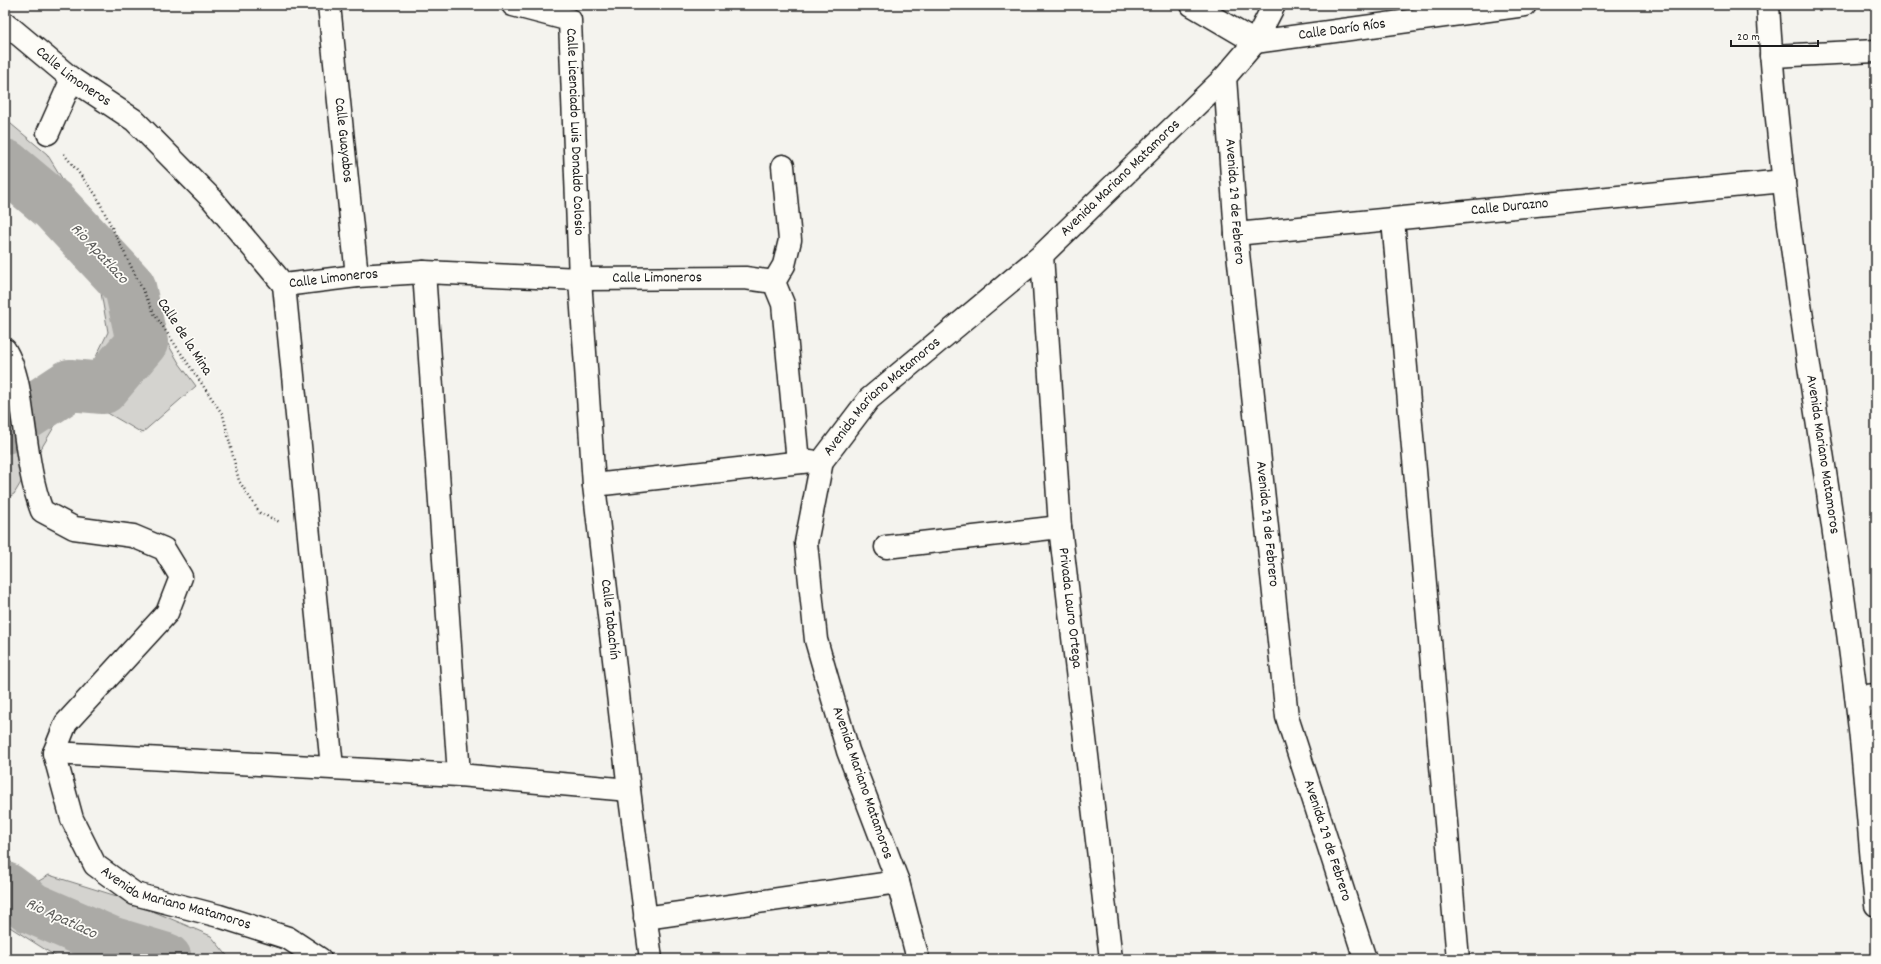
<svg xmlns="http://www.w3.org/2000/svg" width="1881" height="964" font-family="Dekko,sans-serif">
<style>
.green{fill:#d4d3cf;stroke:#787876}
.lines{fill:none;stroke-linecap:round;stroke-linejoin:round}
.river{stroke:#abaaa6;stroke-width:52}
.street-casing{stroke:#1c1c1c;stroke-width:25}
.path{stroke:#1c1c1c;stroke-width:2.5;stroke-dasharray:1 3;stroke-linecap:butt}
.street{stroke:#fdfcf7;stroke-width:22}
.labels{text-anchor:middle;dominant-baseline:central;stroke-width:3.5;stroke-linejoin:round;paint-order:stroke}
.street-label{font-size:15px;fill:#1c1c1c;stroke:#fdfcf7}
.water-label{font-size:16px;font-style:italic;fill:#5c5c5a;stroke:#fdfcf7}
</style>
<rect width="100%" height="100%" fill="#f4f3ee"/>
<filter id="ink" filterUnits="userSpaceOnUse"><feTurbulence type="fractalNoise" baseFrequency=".025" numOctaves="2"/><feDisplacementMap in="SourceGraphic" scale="8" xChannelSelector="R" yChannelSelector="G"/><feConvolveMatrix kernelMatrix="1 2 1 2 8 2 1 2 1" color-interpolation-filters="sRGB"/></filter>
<g filter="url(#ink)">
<!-- green -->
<g class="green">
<polygon points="5,119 47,154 113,261 157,325 179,363 196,386 142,433 80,397 63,412 14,494 5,499 5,404 94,361 108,332 98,276 5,186"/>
<polygon points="5,852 27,888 49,875 120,897 211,936 230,959 60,959 5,924"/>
</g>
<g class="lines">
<!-- river -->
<g class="river">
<polyline points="5,165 54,206 130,287 142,342 103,388 70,385 5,428"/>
<polyline points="5,888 32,908 113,943 166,959"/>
</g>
<!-- street casing -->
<g class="street-casing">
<g id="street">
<path id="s1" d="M329,5l28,271"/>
<path id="s2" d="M513,5l57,15 10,259 14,206 35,305 22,169"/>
<path id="s3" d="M1192,5l63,37 270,-37"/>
<path id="s4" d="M1768,5c13,232 61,461 88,691 9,69 13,139 20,209"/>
<path id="s5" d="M5,23l67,56 62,41 78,79 72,86"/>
<polyline points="1771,56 1876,51"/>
<path id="s6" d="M1225,77l11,157 51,483 78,242"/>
<polyline points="48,133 72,79"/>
<polyline points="1393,220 1458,959"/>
<path id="s7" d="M1236,234l548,-53"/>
<path id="s8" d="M1042,255l18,272 51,432"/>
<polyline points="424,272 459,775"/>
<polyline points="774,282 784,265 790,240 783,166"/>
<path id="s9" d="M284,285l73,-9 67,-4 156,7 165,-1 29,4 9,22 15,158"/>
<polyline points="284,285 332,767"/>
<path id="s10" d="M5,350c11,19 14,40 17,62 5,33 8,68 20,99l32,17 59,8 31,13 17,28 -14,36 -101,110 -12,30 18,66 23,46 40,29 84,22 69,22 32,21"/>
<polyline points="594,485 811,461"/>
<polyline points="886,547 1060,527"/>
<polyline points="1857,697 1876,695"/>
<polyline points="54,753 459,775 629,790"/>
<polyline points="645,918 898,882"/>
<path id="s11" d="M918,959l-20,-77 -50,-131 -32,-111 -10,-97 16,-82 47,-62 173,-144 183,-178 30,-35 19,-37"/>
</g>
</g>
<!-- path -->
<polyline class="path" points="64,154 96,195 155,315 223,415 239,481 260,513 280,522"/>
<!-- street -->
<use href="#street" class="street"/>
</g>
</g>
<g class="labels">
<!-- street labels -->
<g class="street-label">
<text stroke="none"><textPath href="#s3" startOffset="161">Calle Darío Ríos</textPath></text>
<text stroke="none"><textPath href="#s5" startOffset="87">Calle Limoneros</textPath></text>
<text stroke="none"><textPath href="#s2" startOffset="171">Calle Licenciado Luis Donaldo Colosio</textPath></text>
<text stroke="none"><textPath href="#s1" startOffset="136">Calle Guayabos</textPath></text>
<text stroke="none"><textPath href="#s11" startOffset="929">Avenida Mariano Matamoros</textPath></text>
<text stroke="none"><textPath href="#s6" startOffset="125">Avenida 29 de Febrero</textPath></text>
<text stroke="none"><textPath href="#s7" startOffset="275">Calle Durazno</textPath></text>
<text stroke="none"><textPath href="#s9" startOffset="50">Calle Limoneros</textPath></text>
<text stroke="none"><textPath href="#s9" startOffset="374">Calle Limoneros</textPath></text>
<text transform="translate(184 337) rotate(57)">Calle de la Mina</text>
<text stroke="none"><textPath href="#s11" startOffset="605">Avenida Mariano Matamoros</textPath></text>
<text stroke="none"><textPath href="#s4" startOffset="453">Avenida Mariano Matamoros</textPath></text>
<text stroke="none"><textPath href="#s6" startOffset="449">Avenida 29 de Febrero</textPath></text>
<text stroke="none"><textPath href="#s8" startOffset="354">Privada Lauro Ortega</textPath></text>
<text stroke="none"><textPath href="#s2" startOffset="660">Calle Tabachín</textPath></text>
<text transform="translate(862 783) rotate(71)">Avenida Mariano Matamoros</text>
<text stroke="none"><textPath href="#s6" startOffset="773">Avenida 29 de Febrero</textPath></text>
<text stroke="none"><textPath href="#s10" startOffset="757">Avenida Mariano Matamoros</textPath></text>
</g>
<!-- water labels -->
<g class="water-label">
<text transform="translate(99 254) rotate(47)">Rio Apatlaco</text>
<text transform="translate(61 919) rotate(25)">Rio Apatlaco</text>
</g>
</g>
<!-- margin -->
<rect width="1881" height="964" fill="none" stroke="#fdfcf7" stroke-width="20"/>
<rect x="10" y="10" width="1861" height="944" fill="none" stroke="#1c1c1c" stroke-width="1.5" filter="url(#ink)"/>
<!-- scale -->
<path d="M1731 40v6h87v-6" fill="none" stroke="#1c1c1c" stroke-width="2"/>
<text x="1737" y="40" font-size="12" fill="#1c1c1c" stroke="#fdfcf7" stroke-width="3" paint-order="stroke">20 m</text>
</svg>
